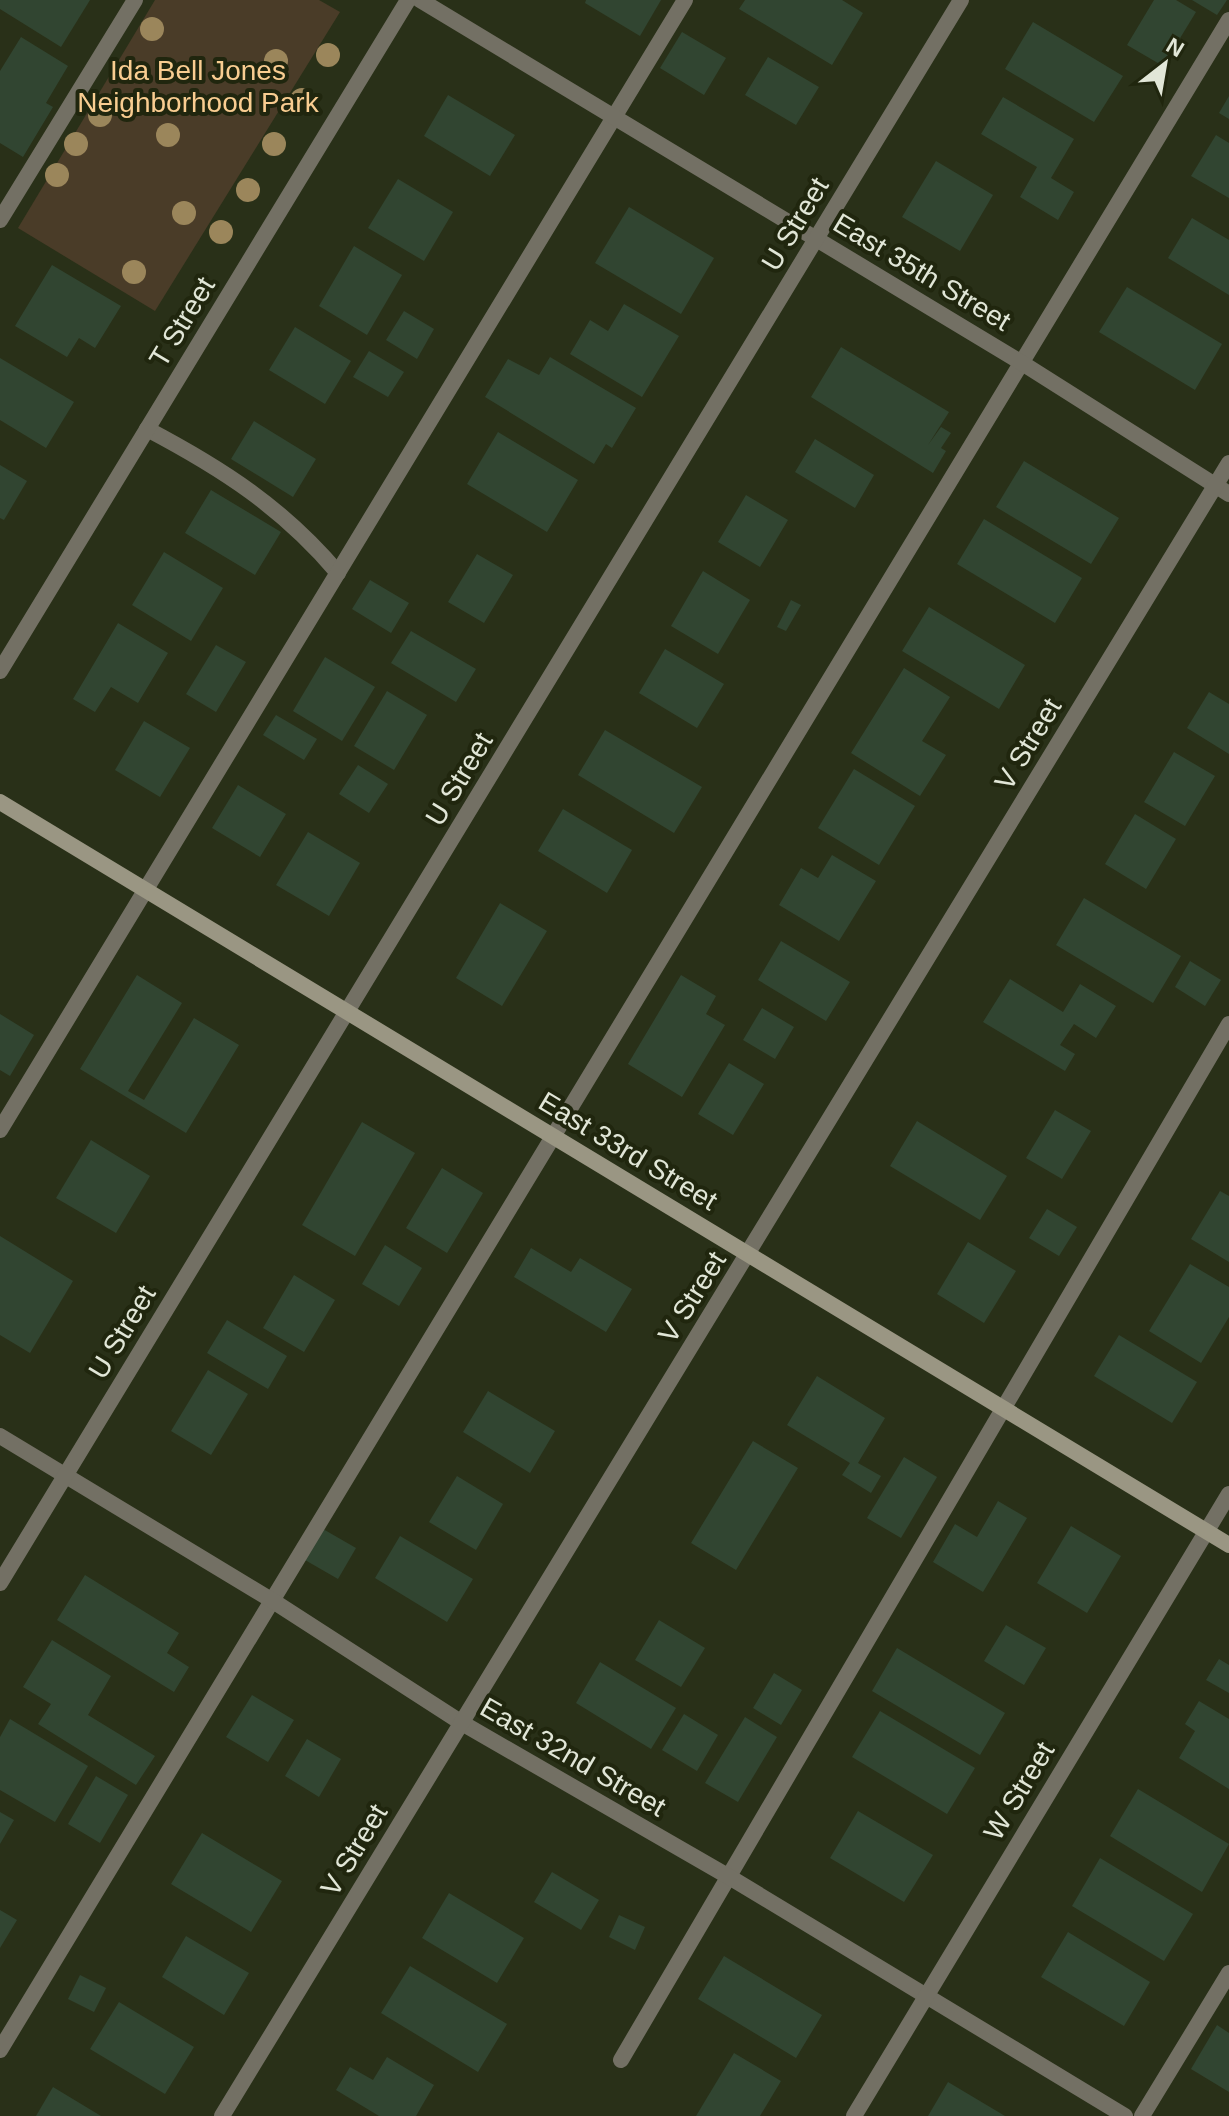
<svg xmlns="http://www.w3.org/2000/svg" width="1229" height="2116" font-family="Arial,sans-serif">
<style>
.green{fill:#4a3c28}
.building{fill:#314531}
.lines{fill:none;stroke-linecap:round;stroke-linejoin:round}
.lane{stroke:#737064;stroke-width:16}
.street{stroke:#737064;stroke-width:16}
.secondary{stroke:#9a9683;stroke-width:16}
.tree{fill:#9b865b}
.labels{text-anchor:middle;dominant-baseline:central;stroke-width:8;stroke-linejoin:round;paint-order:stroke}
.park-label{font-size:28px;fill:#f9cd91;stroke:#20260e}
.street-label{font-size:28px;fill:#e1e6d7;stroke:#20260e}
</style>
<rect width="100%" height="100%" fill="#293018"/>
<!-- green -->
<polygon class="green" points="155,0 319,0 340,12 155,311 18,228"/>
<!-- building -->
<g class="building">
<polygon points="0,0 90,0 61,47 0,9"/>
<polygon points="586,0 661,0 640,36 585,3"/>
<polygon points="745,0 842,0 863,13 832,65 739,9"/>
<polygon points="1154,0 1176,0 1196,12 1163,66 1127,45"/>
<polygon points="1192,0 1227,0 1217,15"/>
<polygon points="1033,22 1123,76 1094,122 1005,69"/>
<polygon points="682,32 726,58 704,95 660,68"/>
<polygon points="21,37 68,66 46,103 53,107 23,157 0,143 0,71"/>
<polygon points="768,57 819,87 796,125 745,95"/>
<polygon points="448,95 515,135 490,176 424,136"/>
<polygon points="1229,96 1229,119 1219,113"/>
<polygon points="1003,97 1074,139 1051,178 1074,192 1058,220 1020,197 1037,167 981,134"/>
<polygon points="1216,135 1229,143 1229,198 1191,176"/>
<polygon points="936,161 993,195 960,251 902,217"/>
<polygon points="398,179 453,212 424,261 368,228"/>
<polygon points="629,207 714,258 681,314 595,263"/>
<polygon points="1192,218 1229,240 1229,295 1168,258"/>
<polygon points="354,246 402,275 367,335 319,306"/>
<polygon points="52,265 121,306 95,348 79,338 67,357 15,326"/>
<polygon points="1127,287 1222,344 1195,390 1099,332"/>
<polygon points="624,304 679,336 642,397 570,354 590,320 608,331"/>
<polygon points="404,311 434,329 417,359 386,340"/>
<polygon points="295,327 351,361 325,404 269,370"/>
<polygon points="841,347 949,412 928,445 941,427 951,433 941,448 946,451 933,473 811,397"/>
<polygon points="369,351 404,372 388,397 353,377"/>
<polygon points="550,357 636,408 612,448 606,444 594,464 485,397 508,359 539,375"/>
<polygon points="0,358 74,402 46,448 0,420"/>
<polygon points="254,421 316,459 293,497 231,459"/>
<polygon points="498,432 578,480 547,532 467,484"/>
<polygon points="815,439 874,475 855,508 795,472"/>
<polygon points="1024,461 1119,518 1091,564 996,507"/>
<polygon points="0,465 27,481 4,520 0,518"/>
<polygon points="211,490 281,532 255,575 185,533"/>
<polygon points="746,495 788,520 760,567 718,542"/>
<polygon points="984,519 1082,578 1055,623 957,564"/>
<polygon points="164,552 223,588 191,641 132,605"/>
<polygon points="477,554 513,575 484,623 448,602"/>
<polygon points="703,571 750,600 718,654 671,626"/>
<polygon points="370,580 409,603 391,633 352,609"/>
<polygon points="791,600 801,605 786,631 777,627"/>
<polygon points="929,607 1025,665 999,709 902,651"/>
<polygon points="118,623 168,653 138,703 111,687 95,712 73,699"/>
<polygon points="411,631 476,669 456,702 391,663"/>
<polygon points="216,645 246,662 216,712 186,694"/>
<polygon points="665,649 724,684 697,728 639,693"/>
<polygon points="325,657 375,687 342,741 293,711"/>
<polygon points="904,668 950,697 922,741 946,755 920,796 851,753"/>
<polygon points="387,691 427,715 394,770 354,746"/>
<polygon points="1209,692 1229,704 1229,754 1187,728"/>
<polygon points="276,715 317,739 304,760 263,735"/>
<polygon points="144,721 190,748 160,797 115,770"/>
<polygon points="605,730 702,787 674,833 578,775"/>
<polygon points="1174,752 1215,776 1185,826 1144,802"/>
<polygon points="358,765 388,784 369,813 339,794"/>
<polygon points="854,769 915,806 879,865 818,828"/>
<polygon points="238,785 286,814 260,857 212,828"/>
<polygon points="563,809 632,850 607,893 538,851"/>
<polygon points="1135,814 1176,839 1146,889 1105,864"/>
<polygon points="308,832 360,863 329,916 276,885"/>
<polygon points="832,855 876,881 839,941 779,905 801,868 818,878"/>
<polygon points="1084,898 1181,956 1153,1003 1056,945"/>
<polygon points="500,903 547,931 502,1006 456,978"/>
<polygon points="781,941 850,982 826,1021 758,980"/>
<polygon points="1190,961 1221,980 1205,1006 1175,987"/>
<polygon points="137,975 182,1003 128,1091 144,1100 194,1018 239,1045 186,1133 80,1069"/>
<polygon points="681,975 716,996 706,1014 725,1025 682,1097 628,1064"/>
<polygon points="1010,979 1063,1012 1080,984 1116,1006 1096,1038 1074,1024 1060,1045 1075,1054 1065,1071 983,1022"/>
<polygon points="762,1008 794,1027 775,1059 743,1040"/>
<polygon points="0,1014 34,1035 10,1076 0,1070"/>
<polygon points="729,1063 764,1084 733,1135 698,1114"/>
<polygon points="1055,1110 1091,1131 1062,1179 1026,1158"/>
<polygon points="917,1121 1007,1176 980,1220 890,1166"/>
<polygon points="362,1122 415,1153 355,1256 302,1225"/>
<polygon points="91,1140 150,1176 116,1233 56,1198"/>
<polygon points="442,1168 483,1193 447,1253 406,1228"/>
<polygon points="1220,1191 1229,1196 1229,1262 1191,1239"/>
<polygon points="1047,1209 1077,1227 1059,1256 1029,1238"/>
<polygon points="0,1236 73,1281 30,1353 0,1335"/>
<polygon points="968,1242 1016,1271 984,1323 937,1294"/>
<polygon points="385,1245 422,1268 399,1306 362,1284"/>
<polygon points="531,1248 571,1272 580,1258 632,1289 606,1332 514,1277"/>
<polygon points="1190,1264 1229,1287 1229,1317 1201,1363 1149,1331"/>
<polygon points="294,1275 335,1300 304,1352 263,1328"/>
<polygon points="227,1320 287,1356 268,1389 207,1353"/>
<polygon points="1119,1335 1197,1382 1172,1423 1094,1376"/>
<polygon points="208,1370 248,1394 211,1455 171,1431"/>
<polygon points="817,1376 885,1418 858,1463 881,1476 871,1493 842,1475 850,1463 787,1425"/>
<polygon points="488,1391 555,1431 530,1473 463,1432"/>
<polygon points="753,1441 798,1468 736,1570 691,1543"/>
<polygon points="904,1457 937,1477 901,1538 867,1518"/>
<polygon points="457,1476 503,1504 476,1550 429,1522"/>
<polygon points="998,1501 1027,1518 983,1592 933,1562 955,1524 977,1537"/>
<polygon points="1071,1526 1121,1556 1087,1613 1037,1583"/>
<polygon points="323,1529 356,1548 338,1579 305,1560"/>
<polygon points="400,1536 473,1579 447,1622 375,1578"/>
<polygon points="85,1575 179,1633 167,1653 189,1667 174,1692 57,1620"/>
<polygon points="659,1620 705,1648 681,1687 635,1660"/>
<polygon points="1006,1625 1046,1648 1024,1685 984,1661"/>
<polygon points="52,1640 111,1676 88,1715 155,1756 136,1785 38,1724 51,1704 23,1687"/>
<polygon points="897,1648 1005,1713 980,1755 872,1691"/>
<polygon points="1219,1659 1229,1665 1229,1693 1206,1680"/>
<polygon points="600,1662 676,1708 651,1749 576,1703"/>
<polygon points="774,1673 802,1690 781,1725 753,1708"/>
<polygon points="252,1695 294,1720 268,1762 226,1737"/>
<polygon points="1199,1701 1229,1719 1229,1789 1179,1758 1195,1731 1185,1724"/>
<polygon points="880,1711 975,1768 947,1814 852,1757"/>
<polygon points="684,1714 718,1735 697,1771 662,1750"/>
<polygon points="745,1717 777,1737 738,1802 705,1783"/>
<polygon points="10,1719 88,1766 55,1822 0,1790 0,1737"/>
<polygon points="307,1739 341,1759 319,1797 285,1776"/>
<polygon points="96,1776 128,1795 100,1843 68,1824"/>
<polygon points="1138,1789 1229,1844 1202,1892 1110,1836"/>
<polygon points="858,1811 933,1855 904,1902 830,1858"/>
<polygon points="0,1812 14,1820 0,1844"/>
<polygon points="202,1833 282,1881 251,1932 171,1884"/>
<polygon points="1100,1858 1193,1914 1164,1961 1072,1906"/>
<polygon points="552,1872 599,1900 581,1930 534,1902"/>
<polygon points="449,1893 524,1938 497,1983 422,1938"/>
<polygon points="0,1910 17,1920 0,1948"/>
<polygon points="619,1915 645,1927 635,1950 609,1937"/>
<polygon points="1068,1932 1150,1982 1124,2026 1041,1977"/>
<polygon points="186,1936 249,1973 224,2015 162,1977"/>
<polygon points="724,1956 822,2015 796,2058 698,1999"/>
<polygon points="410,1966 507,2024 478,2072 381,2013"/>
<polygon points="80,1975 106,1988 94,2012 68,1999"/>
<polygon points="119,2002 194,2047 165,2094 90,2049"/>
<polygon points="1217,2025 1229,2033 1229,2092 1191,2069"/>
<polygon points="734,2053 781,2081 760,2116 696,2116"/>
<polygon points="387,2057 434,2085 416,2116 379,2116 336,2090 350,2067 373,2080"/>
<polygon points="948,2082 1005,2116 928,2116"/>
<polygon points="53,2087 101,2116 36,2116"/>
</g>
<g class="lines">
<!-- lane -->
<g class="lane">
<polyline points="0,220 135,0"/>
<path d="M147,429c76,40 136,79 191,144"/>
<polyline points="0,1130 685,0"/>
<polyline points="0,2050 1229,20"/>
<polyline points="621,2060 1229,1024"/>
<polyline points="1142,2116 1229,1973"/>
</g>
<!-- street -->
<g class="street">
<polyline points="420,0 1022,363 1229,494"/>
<polyline points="0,671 408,0"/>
<polyline points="0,1436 273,1601 462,1723 731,1878 1125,2116"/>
<polyline points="0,1583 961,0"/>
<polyline points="222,2116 1229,463"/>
<polyline points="854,2116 1229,1494"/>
</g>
<!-- secondary -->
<polyline class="secondary" points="0,802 1229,1545"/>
</g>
<!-- trees -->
<g class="tree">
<circle cx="152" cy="29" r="12"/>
<circle cx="328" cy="55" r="12"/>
<circle cx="276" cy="61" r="12"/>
<circle cx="302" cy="100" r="12"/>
<circle cx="100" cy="115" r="12"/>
<circle cx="168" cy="135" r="12"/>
<circle cx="76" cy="144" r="12"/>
<circle cx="274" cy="144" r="12"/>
<circle cx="57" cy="175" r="12"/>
<circle cx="248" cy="190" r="12"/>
<circle cx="184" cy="213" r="12"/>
<circle cx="221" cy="232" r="12"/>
<circle cx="134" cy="272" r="12"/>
</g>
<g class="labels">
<!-- park labels -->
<g class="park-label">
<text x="198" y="70">Ida Bell Jones<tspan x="198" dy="32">Neighborhood Park</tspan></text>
</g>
<!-- street labels -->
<g class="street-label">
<text transform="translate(795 224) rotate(-59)">U Street</text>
<text transform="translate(922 272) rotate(31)">East 35th Street</text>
<text transform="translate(182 322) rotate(-59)">T Street</text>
<text transform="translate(1028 744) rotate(-59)">V Street</text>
<text transform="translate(459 779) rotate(-59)">U Street</text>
<text transform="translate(628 1151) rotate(31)">East 33rd Street</text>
<text transform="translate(692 1297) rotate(-58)">V Street</text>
<text transform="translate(122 1332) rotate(-59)">U Street</text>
<text transform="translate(573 1757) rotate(30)">East 32nd Street</text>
<text transform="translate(1019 1791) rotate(-59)">W Street</text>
<text transform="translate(354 1850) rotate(-59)">V Street</text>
</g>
</g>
<!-- north arrow -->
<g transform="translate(1165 64) rotate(31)" stroke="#20260e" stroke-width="6" paint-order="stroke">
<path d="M0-6L14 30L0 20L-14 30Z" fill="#e1e6d7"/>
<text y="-12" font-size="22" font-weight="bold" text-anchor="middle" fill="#e1e6d7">N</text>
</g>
</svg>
